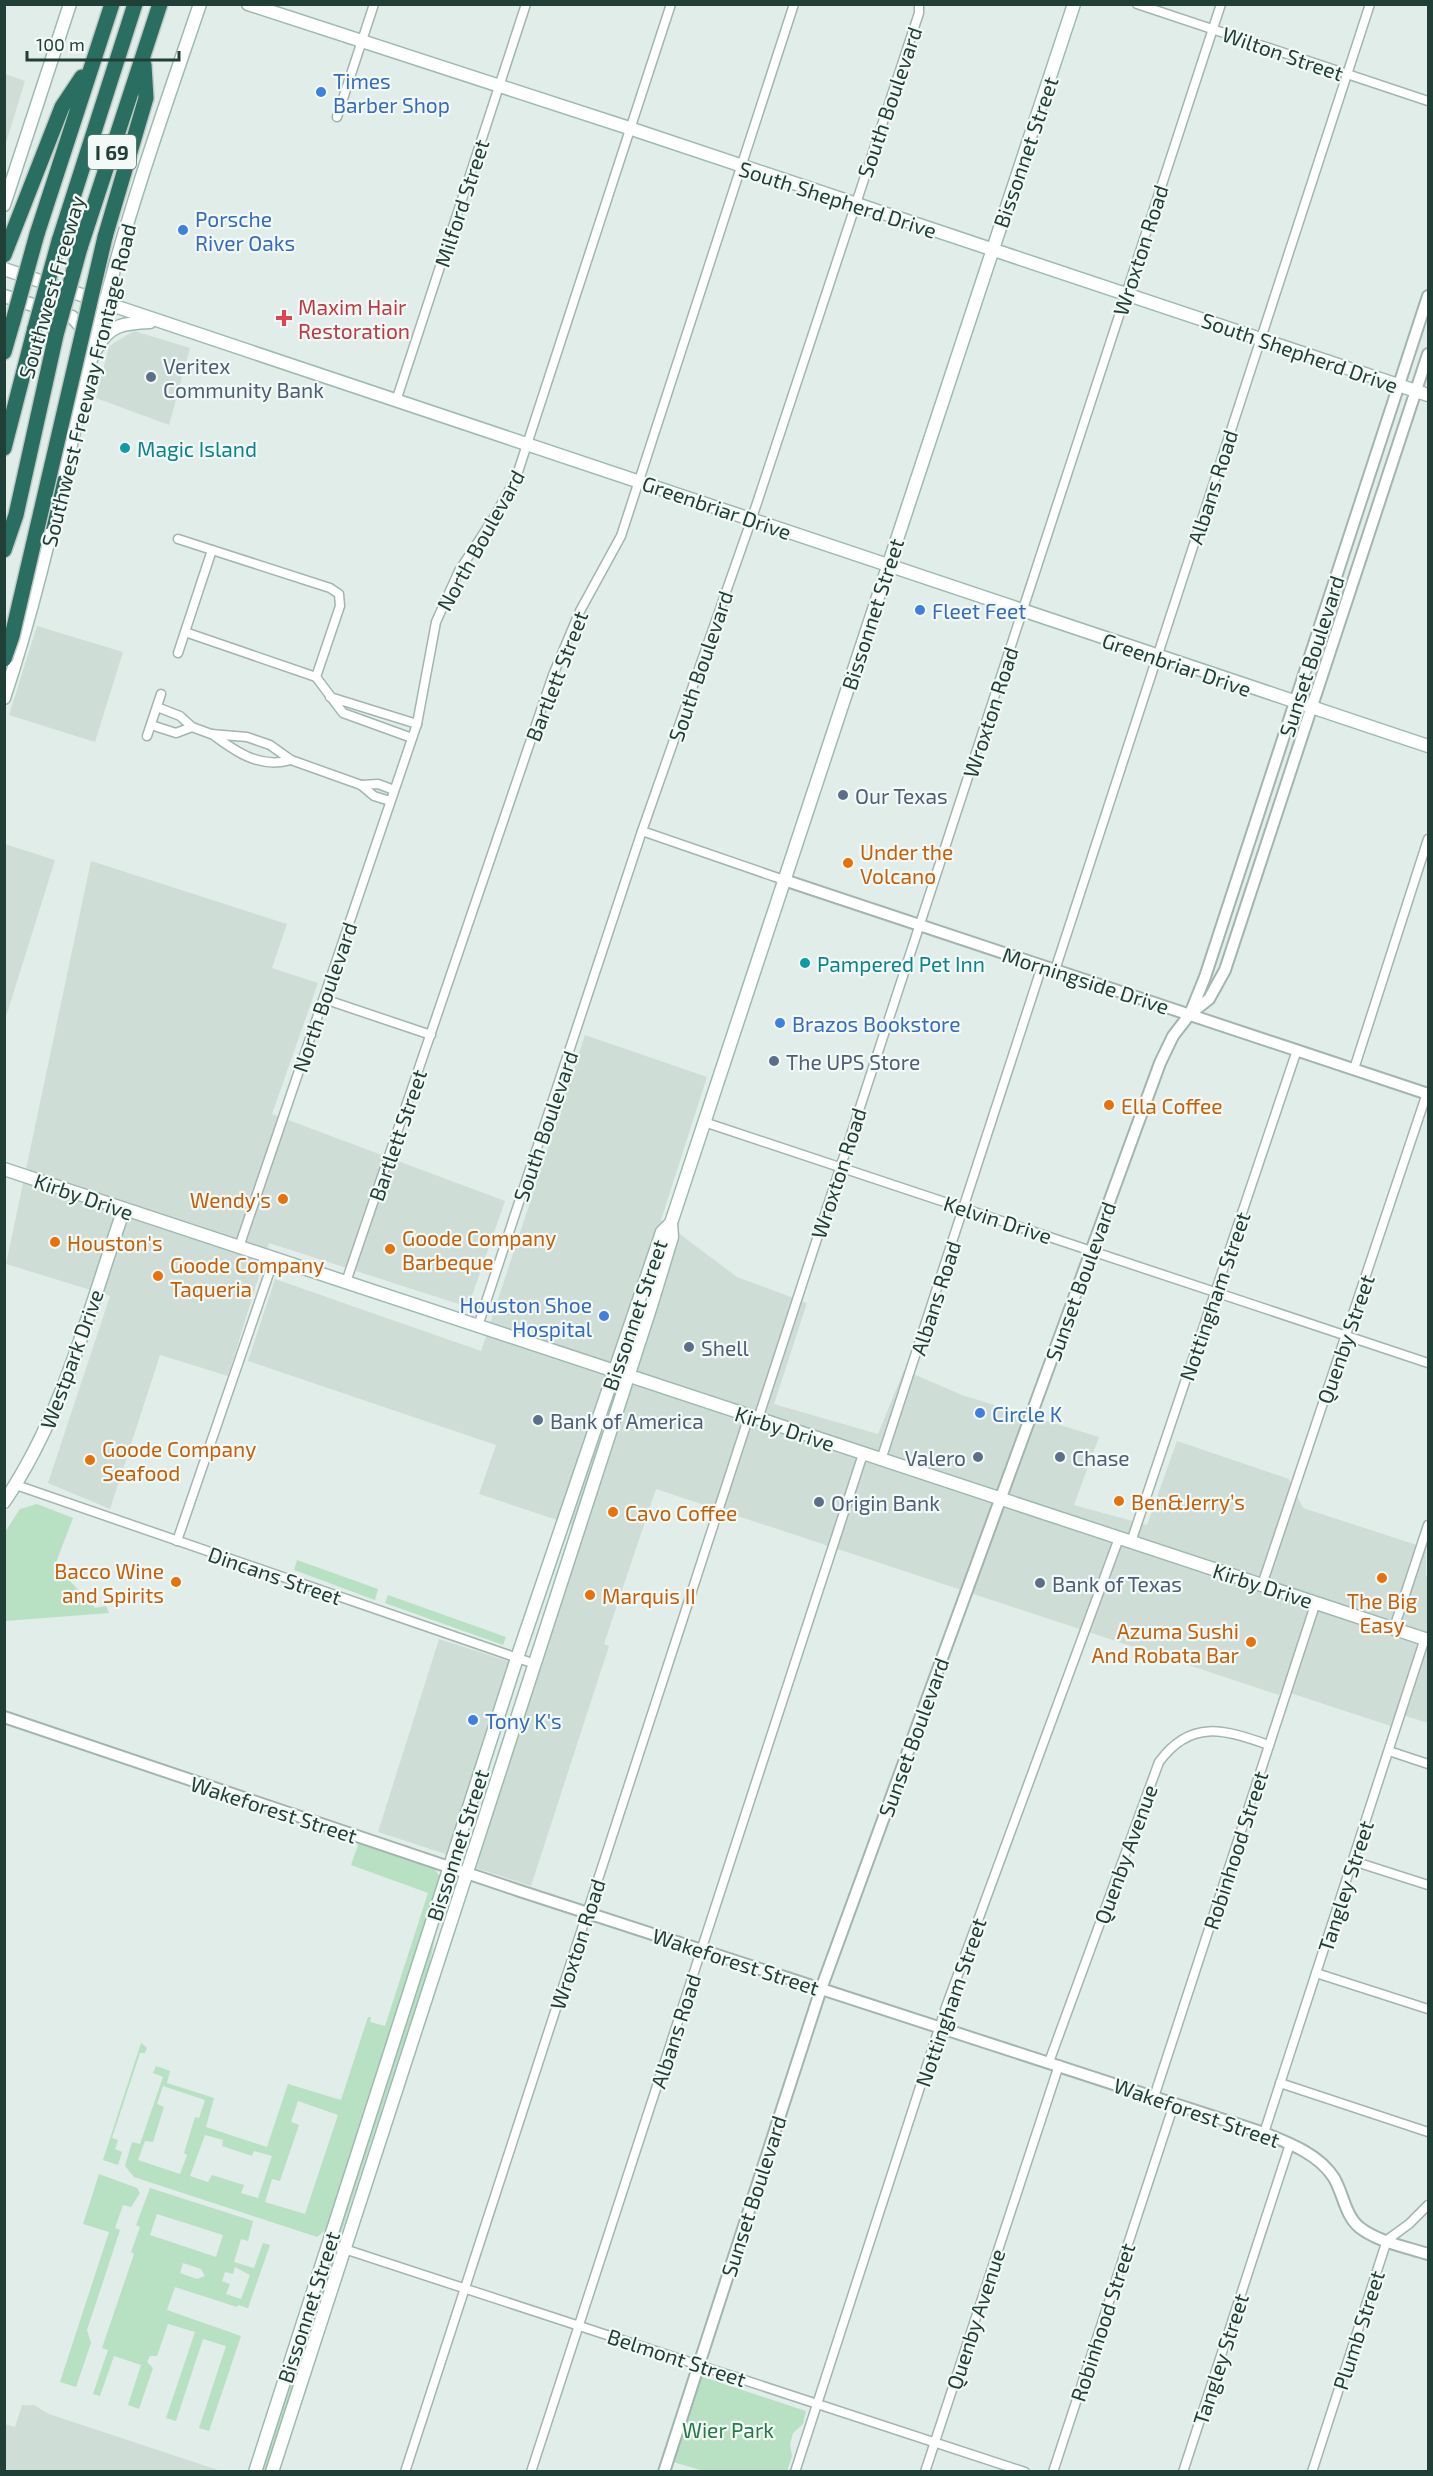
<svg xmlns="http://www.w3.org/2000/svg" width="1433" height="2476" font-family="'Exo 2',sans-serif">
<style>
.built{fill:#cfddd7}
.green{fill:#b8e0c3;fill-rule:evenodd}
.lines{fill:none;stroke-linecap:round;stroke-linejoin:round}
.minor-casing{stroke:#a3b5af;stroke-width:11}
.tertiary-casing{stroke:#a3b5af;stroke-width:14}
.secondary-casing{stroke:#9ebab0;stroke-width:15}
.motorway-casing{stroke:#c1c9c7;stroke-width:18}
.minor{stroke:#fff;stroke-width:8}
.tertiary{stroke:#fff;stroke-width:10}
.secondary{stroke:#fff;stroke-width:12}
.motorway{stroke:#296e60;stroke-width:15}
.motorway-bridge-casing{stroke:#c1c9c7;stroke-width:18;stroke-linecap:butt}
.motorway-bridge{stroke:#296e60;stroke-width:15}
.shop-dot{fill:#3f7fe0;stroke:#f2f9f6;stroke-width:2}
.health-dot{fill:#e0444e;stroke:#f2f9f6;stroke-width:2}
.service-dot{fill:#5c6f8a;stroke:#f2f9f6;stroke-width:2}
.culture-dot{fill:#0f9aa8;stroke:#f2f9f6;stroke-width:2}
.food-dot{fill:#e8710a;stroke:#f2f9f6;stroke-width:2}
.labels{text-anchor:middle;dominant-baseline:central;stroke-width:4.5;stroke-linejoin:round;paint-order:stroke}
.shield{fill:#f2f9f6;stroke:#5f7770;stroke-width:1.5}
.shield-label{font-size:20px;font-weight:bold;fill:#203f37}
.street-label{font-size:21px;fill:#203f37;stroke:#f2f9f6}
.shop-label{font-size:21px;fill:#366cbe;stroke:#f2f9f6;text-anchor:start}
.health-label{font-size:21px;fill:#be3a42;stroke:#f2f9f6;text-anchor:start}
.service-label{font-size:21px;fill:#4e5e75;stroke:#f2f9f6;text-anchor:start}
.culture-label{font-size:21px;fill:#0d838f;stroke:#f2f9f6;text-anchor:start}
.food-label{font-size:21px;fill:#c56008;stroke:#f2f9f6;text-anchor:start}
.park-label{font-size:21px;fill:#267a47;stroke:#f2f9f6}
</style>
<rect width="100%" height="100%" fill="#e1ede8"/>
<!-- built -->
<g class="built">
<polygon points="5,74 25,81 5,146 4,74"/>
<polygon points="134,331 190,348 169,425 96,398 109,346"/>
<polygon points="37,626 123,652 95,742 9,715"/>
<polygon points="5,844 55,860 5,1020 4,844"/>
<polygon points="91,861 287,924 272,968 318,983 272,1114 505,1201 468,1307 269,1243 228,1376 160,1355 110,1509 48,1483 110,1296 6,1264"/>
<polygon points="585,1035 707,1077 661,1220 737,1277 807,1303 774,1404 878,1434 904,1370 962,1395 1099,1437 1074,1505 1147,1525 1177,1441 1289,1479 1303,1508 1426,1548 1426,1575 1428,1576 1428,1723 1396,1713 1391,1726 1281,1690 1279,1695 656,1489 604,1644 609,1646 531,1886 473,1867 584,1529 479,1494 496,1445 248,1361 275,1279 481,1351"/>
<polygon points="439,1639 511,1662 449,1855 378,1832"/>
<polygon points="22,2405 34,2405 49,2414 221,2471 5,2471 5,2424 15,2427"/>
</g>
<!-- green -->
<g class="green">
<polygon points="37,1504 73,1518 55,1565 95,1608 106,1606 109,1613 5,1621 5,1532 20,1509"/>
<polygon points="297,1560 378,1589 375,1600 294,1570"/>
<polygon points="388,1595 506,1637 503,1645 385,1603"/>
<path d="M359,1842l75,26 7,10 -114,351 -10,8 -183,-60 -9,-11 7,-24 8,2 23,-67 -10,-4 3,-7 14,5 -3,12 47,15 -8,29 61,20 21,-63 53,16 27,-83h3l-1,5 15,4 43,-133 -77,-28zM163,2086l42,14 -6,18 -4,-1 -11,36 3,2 -7,19 -42,-14 7,-19 8,1 11,-35 -7,-3zM298,2101l40,14 -33,99 -40,-12 7,-23 8,2 19,-56 -8,-3zM205,2135l18,5 -1,6 30,10 2,-5 18,5 -14,42 -17,-5 3,-8 -32,-10 -4,7 -18,-6z"/>
<polygon points="437,1928 429,1967 341,2233 339,2230"/>
<polygon points="141,2043 147,2048 145,2053 140,2053 112,2138 118,2140 115,2149 122,2152 118,2165 103,2160"/>
<polygon points="99,2174 137,2188 140,2193 131,2207 123,2205 115,2228 120,2230 87,2330 91,2343 76,2387 60,2382 109,2232 83,2224"/>
<path d="M150,2188l103,33 -5,20 -7,-2 -7,23 20,6 9,-25 7,2 -22,63 -10,-3 -1,2 -62,-20 -8,23 74,26 -32,95 -10,-3 27,-82 -23,-7 -27,82 -10,-3 29,-86 -27,-8 -11,32h-7l-3,6 6,6 -14,41 -11,-4 13,-40 -27,-9 -14,40 -7,-2 15,-44 -6,-2 32,-94 -3,-2 9,-25 -4,-2zM157,2214l66,21 -7,22 -66,-22zM183,2263l18,6 4,7 -8,3 -17,-6zM235,2267l15,8 -9,24 -15,-5 4,-10 -8,-3 3,-9 8,2z"/>
<polygon points="335,2250 337,2252 266,2471 260,2472 332,2251"/>
<polygon points="700,2376 806,2411 803,2424 793,2433 790,2444 792,2456 787,2471 704,2471 673,2462"/>
</g>
<g class="lines">
<!-- minor casing -->
<g class="minor-casing">
<g id="minor">
<polyline points="1137,4 1428,101"/>
<polyline points="337,117 374,4"/>
<polyline points="396,401 526,4"/>
<polyline points="178,539 330,588 339,594 340,606 316,677"/>
<polyline points="185,632 316,677 343,713 412,738"/>
<polyline points="178,653 212,550"/>
<polyline points="330,697 417,724"/>
<polyline points="157,707 180,716 192,727 211,734 247,737 270,745 291,760 361,785 374,796 390,801"/>
<polyline points="151,725 176,733 192,727"/>
<path d="M212,734c24,18 48,35 79,26"/>
<polyline points="147,736 161,694"/>
<polyline points="361,785 378,784 394,790"/>
<polyline points="642,831 784,880"/>
<polyline points="1055,970 1370,4"/>
<polyline points="324,999 431,1035"/>
<polyline points="1354,1069 1428,839"/>
<polyline points="704,1122 1428,1363"/>
<polyline points="239,1247 417,724 436,622 459,571 493,519 516,478 671,4"/>
<polyline points="346,1282 553,675 580,611 621,536 794,4"/>
<polyline points="478,1326 642,831 752,518 919,13 919,4"/>
<polyline points="758,1419 1221,4"/>
<polyline points="881,1460 1042,966"/>
<polyline points="16,1485 535,1664"/>
<polyline points="177,1541 274,1259"/>
<polyline points="1131,1542 1297,1050"/>
<polyline points="1262,1585 1427,1093"/>
<polyline points="1394,1628 1428,1525"/>
<polyline points="1389,1751 1428,1764"/>
<polyline points="1353,1861 1428,1885"/>
<polyline points="1316,1973 1428,2009"/>
<path d="M1049,2062l110,-300c32,-44 66,-32 110,-17"/>
<polyline points="1280,2083 1428,2132"/>
<polyline points="1154,2097 1316,1602"/>
<polyline points="1264,2133 1425,1638"/>
<polyline points="329,2244 1025,2472"/>
<polyline points="405,2472 749,1416"/>
<polyline points="531,2472 863,1454"/>
<polyline points="795,2472 946,2007 1119,1538"/>
<polyline points="925,2472 1059,2065"/>
<polyline points="1053,2472 1174,2104"/>
<polyline points="1183,2472 1290,2144"/>
<polyline points="1312,2472 1387,2240 1409,2224 1428,2205"/>
</g>
</g>
<!-- tertiary casing -->
<g class="tertiary-casing">
<g id="tertiary">
<polyline points="784,880 1428,1094"/>
<polyline points="1190,1014 1209,999 1225,970 1428,354"/>
<path d="M4,1717l516,174 744,242c25,10 55,21 70,45 9,15 11,37 25,49 19,15 47,20 69,27"/>
<polyline points="664,2472 821,1989 1160,1063 1173,1036 1190,1014 1205,977 1428,296"/>
</g>
</g>
<!-- secondary casing -->
<g class="secondary-casing">
<g id="secondary">
<polyline points="248,4 629,128 1428,395"/>
<polyline points="4,205 70,4"/>
<polyline points="4,269 1428,746"/>
<polyline points="4,296 72,317 88,334"/>
<path d="M97,348c12,-24 29,-25 53,-26"/>
<path d="M4,698c43,-128 66,-260 100,-391 26,-102 62,-203 96,-303"/>
<polyline points="4,1169 1428,1640"/>
<path d="M4,1502c60,-88 85,-193 120,-293"/>
<polyline points="255,2472 517,1658 662,1232 671,1223"/>
<polyline points="272,2472 651,1306 672,1237 671,1223 674,1214 1074,4"/>
</g>
</g>
<!-- motorway casing -->
<g class="motorway-casing">
<g id="motorway">
<polyline points="37,234 112,4"/>
<polyline points="105,237 146,98 144,65"/>
<polyline points="59,241 135,4"/>
<polyline points="80,248 160,4"/>
<polyline points="4,255 62,107 82,77"/>
<polyline points="4,352 13,321"/>
<polyline points="4,448 35,328"/>
<polyline points="44,522 50,504 62,483"/>
<polyline points="4,550 16,515 56,335"/>
</g>
</g>
<!-- minor -->
<use href="#minor" class="minor"/>
<!-- tertiary -->
<use href="#tertiary" class="tertiary"/>
<!-- secondary -->
<use href="#secondary" class="secondary"/>
<!-- motorway -->
<use href="#motorway" class="motorway"/>
<!-- motorway-bridge casing -->
<g class="motorway-bridge-casing">
<g id="motorway-bridge">
<polyline points="13,321 37,234"/>
<polyline points="35,328 59,241"/>
<polyline points="56,335 80,248"/>
<polyline points="4,659 12,636 105,237"/>
</g>
</g>
<!-- motorway-bridge -->
<use href="#motorway-bridge" class="motorway-bridge"/>
</g>
<!-- markers -->
<g class="shop-dot">
<circle cx="321" cy="92" r="6"/>
<circle cx="183" cy="230" r="6"/>
<circle cx="920" cy="610" r="6"/>
<circle cx="780" cy="1023" r="6"/>
<circle cx="604" cy="1316" r="6"/>
<circle cx="980" cy="1413" r="6"/>
<circle cx="473" cy="1720" r="6"/>
</g>
<path class="health-dot" d="M281 309h6v6h6v6h-6v6h-6v-6h-6v-6h6z"/>
<g class="service-dot">
<circle cx="151" cy="377" r="6"/>
<circle cx="843" cy="795" r="6"/>
<circle cx="774" cy="1061" r="6"/>
<circle cx="689" cy="1347" r="6"/>
<circle cx="538" cy="1420" r="6"/>
<circle cx="978" cy="1457" r="6"/>
<circle cx="1060" cy="1457" r="6"/>
<circle cx="819" cy="1502" r="6"/>
<circle cx="1040" cy="1583" r="6"/>
</g>
<g class="culture-dot">
<circle cx="125" cy="448" r="6"/>
<circle cx="805" cy="963" r="6"/>
</g>
<g class="food-dot">
<circle cx="848" cy="863" r="6"/>
<circle cx="1109" cy="1105" r="6"/>
<circle cx="283" cy="1199" r="6"/>
<circle cx="55" cy="1242" r="6"/>
<circle cx="390" cy="1249" r="6"/>
<circle cx="158" cy="1276" r="6"/>
<circle cx="90" cy="1460" r="6"/>
<circle cx="1119" cy="1501" r="6"/>
<circle cx="613" cy="1512" r="6"/>
<circle cx="1382" cy="1578" r="6"/>
<circle cx="176" cy="1582" r="6"/>
<circle cx="590" cy="1595" r="6"/>
<circle cx="1251" cy="1642" r="6"/>
</g>
<g class="labels">
<!-- shield labels -->
<rect class="shield" x="88" y="135" width="48" height="34" rx="4.5"/>
<g class="shield-label">
<text x="112" y="152">I 69</text>
</g>
<!-- street labels -->
<g class="street-label">
<text transform="translate(1283 53) rotate(19)">Wilton Street</text>
<text transform="translate(889 102) rotate(-71)">South Boulevard</text>
<text transform="translate(1025 152) rotate(-71)">Bissonnet Street</text>
<text transform="translate(838 199) rotate(18)">South Shepherd Drive</text>
<text transform="translate(461 203) rotate(-72)">Milford Street</text>
<text transform="translate(1140 250) rotate(-72)">Wroxton Road</text>
<text transform="translate(51 287) rotate(-74)">Southwest Freeway</text>
<text transform="translate(1300 352) rotate(19)">South Shepherd Drive</text>
<text transform="translate(88 385) rotate(-76)">Southwest Freeway Frontage Road</text>
<text transform="translate(1212 487) rotate(-72)">Albans Road</text>
<text transform="translate(717 507) rotate(19)">Greenbriar Drive</text>
<text transform="translate(480 540) rotate(-61)">North Boulevard</text>
<text transform="translate(872 614) rotate(-72)">Bissonnet Street</text>
<text transform="translate(1311 656) rotate(-72)">Sunset Boulevard</text>
<text transform="translate(1177 664) rotate(19)">Greenbriar Drive</text>
<text transform="translate(700 666) rotate(-71)">South Boulevard</text>
<text transform="translate(556 676) rotate(-69)">Bartlett Street</text>
<text transform="translate(990 712) rotate(-72)">Wroxton Road</text>
<text transform="translate(1086 980) rotate(18)">Morningside Drive</text>
<text transform="translate(324 997) rotate(-71)">North Boulevard</text>
<text transform="translate(545 1126) rotate(-71)">South Boulevard</text>
<text transform="translate(397 1135) rotate(-71)">Bartlett Street</text>
<text transform="translate(838 1173) rotate(-72)">Wroxton Road</text>
<text transform="translate(84 1196) rotate(19)">Kirby Drive</text>
<text transform="translate(998 1219) rotate(18)">Kelvin Drive</text>
<text transform="translate(1080 1281) rotate(-70)">Sunset Boulevard</text>
<text transform="translate(1214 1296) rotate(-71)">Nottingham Street</text>
<text transform="translate(935 1298) rotate(-72)">Albans Road</text>
<text transform="translate(634 1315) rotate(-71)">Bissonnet Street</text>
<text transform="translate(1345 1339) rotate(-71)">Quenby Street</text>
<text transform="translate(71 1359) rotate(-70)">Westpark Drive</text>
<text transform="translate(785 1428) rotate(18)">Kirby Drive</text>
<text transform="translate(275 1575) rotate(19)">Dincans Street</text>
<text transform="translate(1263 1585) rotate(18)">Kirby Drive</text>
<text transform="translate(913 1737) rotate(-70)">Sunset Boulevard</text>
<text transform="translate(274 1809) rotate(18)">Wakeforest Street</text>
<text transform="translate(457 1845) rotate(-72)">Bissonnet Street</text>
<text transform="translate(1235 1850) rotate(-72)">Robinhood Street</text>
<text transform="translate(1125 1854) rotate(-70)">Quenby Avenue</text>
<text transform="translate(1345 1886) rotate(-72)">Tangley Street</text>
<text transform="translate(577 1944) rotate(-72)">Wroxton Road</text>
<text transform="translate(736 1961) rotate(18)">Wakeforest Street</text>
<text transform="translate(950 2002) rotate(-71)">Nottingham Street</text>
<text transform="translate(675 2031) rotate(-72)">Albans Road</text>
<text transform="translate(1197 2112) rotate(19)">Wakeforest Street</text>
<text transform="translate(753 2196) rotate(-72)">Sunset Boulevard</text>
<text transform="translate(308 2307) rotate(-72)">Bissonnet Street</text>
<text transform="translate(975 2319) rotate(-72)">Quenby Avenue</text>
<text transform="translate(1102 2322) rotate(-72)">Robinhood Street</text>
<text transform="translate(1358 2330) rotate(-72)">Plumb Street</text>
<text transform="translate(677 2357) rotate(18)">Belmont Street</text>
<text transform="translate(1220 2359) rotate(-72)">Tangley Street</text>
</g>
<!-- shop labels -->
<g class="shop-label">
<text x="333" y="80">Times<tspan x="333" dy="24">Barber Shop</tspan></text>
<text x="195" y="218">Porsche<tspan x="195" dy="24">River Oaks</tspan></text>
<text x="932" y="610">Fleet Feet</text>
<text x="792" y="1023">Brazos Bookstore</text>
<text x="592" y="1304" text-anchor="end">Houston Shoe<tspan x="592" dy="24">Hospital</tspan></text>
<text x="992" y="1413">Circle K</text>
<text x="485" y="1720">Tony K's</text>
</g>
<!-- health labels -->
<g class="health-label">
<text x="298" y="306">Maxim Hair<tspan x="298" dy="24">Restoration</tspan></text>
</g>
<!-- service labels -->
<g class="service-label">
<text x="163" y="365">Veritex<tspan x="163" dy="24">Community Bank</tspan></text>
<text x="855" y="795">Our Texas</text>
<text x="786" y="1061">The UPS Store</text>
<text x="701" y="1347">Shell</text>
<text x="550" y="1420">Bank of America</text>
<text x="966" y="1457" text-anchor="end">Valero</text>
<text x="1072" y="1457">Chase</text>
<text x="831" y="1502">Origin Bank</text>
<text x="1052" y="1583">Bank of Texas</text>
</g>
<!-- culture labels -->
<g class="culture-label">
<text x="137" y="448">Magic Island</text>
<text x="817" y="963">Pampered Pet Inn</text>
</g>
<!-- food labels -->
<g class="food-label">
<text x="860" y="851">Under the<tspan x="860" dy="24">Volcano</tspan></text>
<text x="1121" y="1105">Ella Coffee</text>
<text x="271" y="1199" text-anchor="end">Wendy's</text>
<text x="402" y="1237">Goode Company<tspan x="402" dy="24">Barbeque</tspan></text>
<text x="67" y="1242">Houston's</text>
<text x="170" y="1264">Goode Company<tspan x="170" dy="24">Taqueria</tspan></text>
<text x="102" y="1448">Goode Company<tspan x="102" dy="24">Seafood</tspan></text>
<text x="1131" y="1501">Ben&amp;Jerry’s</text>
<text x="625" y="1512">Cavo Coffee</text>
<text x="164" y="1570" text-anchor="end">Bacco Wine<tspan x="164" dy="24">and Spirits</tspan></text>
<text x="602" y="1595">Marquis II</text>
<text x="1382" y="1600" text-anchor="middle">The Big<tspan x="1382" dy="24">Easy</tspan></text>
<text x="1239" y="1630" text-anchor="end">Azuma Sushi<tspan x="1239" dy="24">And Robata Bar</tspan></text>
</g>
<!-- park labels -->
<g class="park-label">
<text x="728" y="2429">Wier Park</text>
</g>
</g>
<!-- border -->
<rect width="1433" height="2476" fill="none" stroke="#203f37" stroke-width="12"/>
<!-- scale -->
<path d="M27 51v9h152v-9" fill="none" stroke="#203f37" stroke-width="3"/>
<text x="36" y="51" font-size="18" fill="#203f37" stroke="#f2f9f6" stroke-width="4.5" paint-order="stroke">100 m</text>
</svg>
